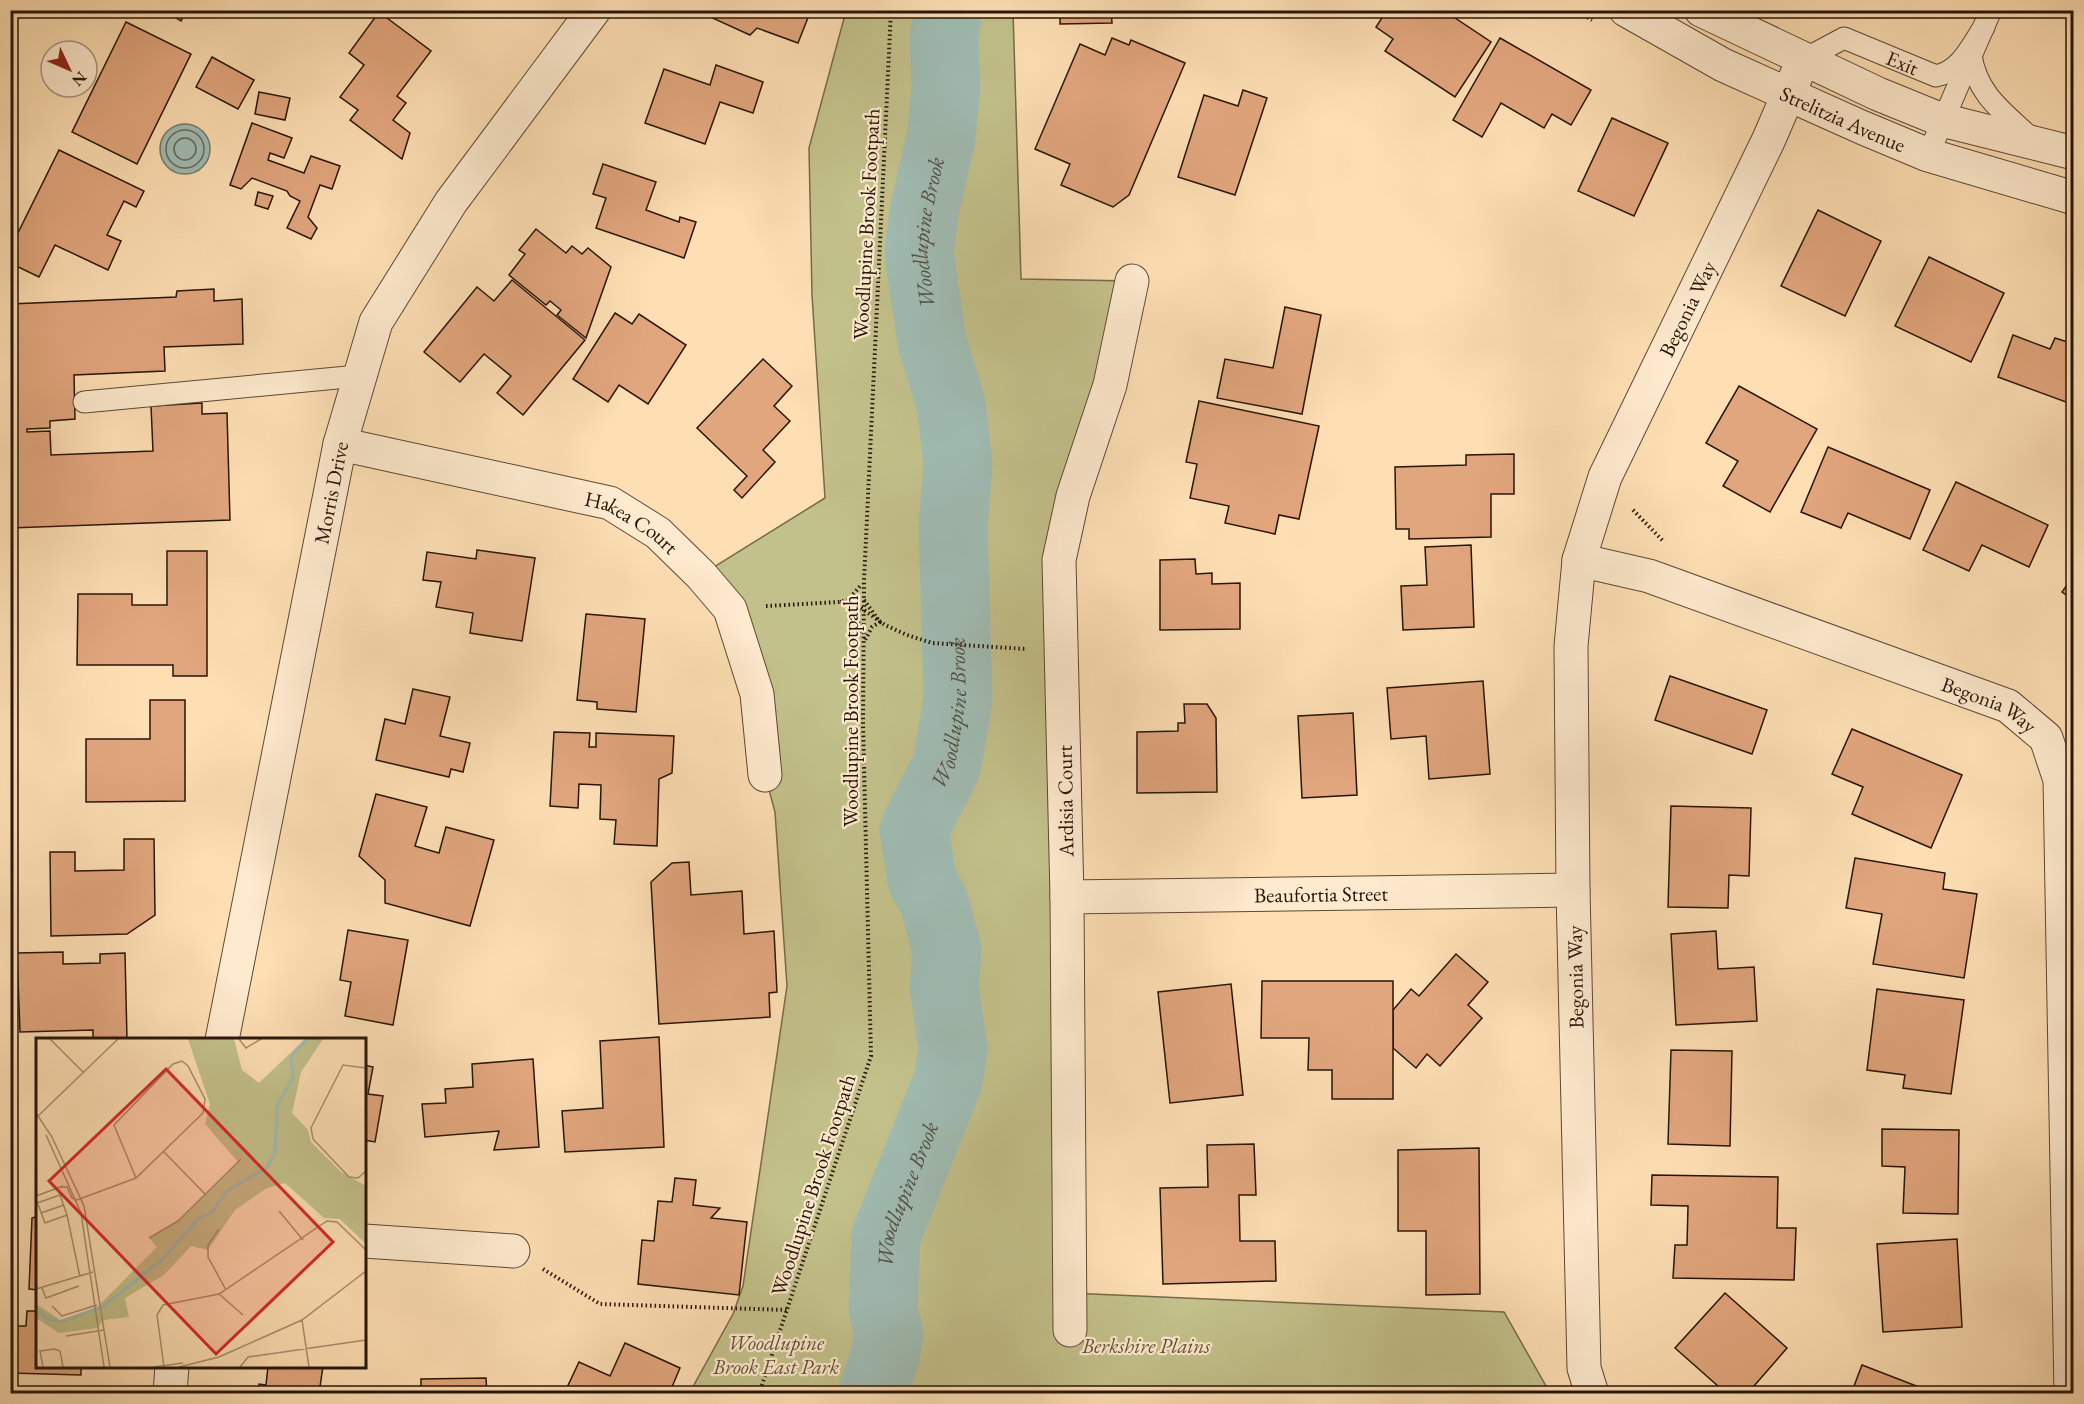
<svg xmlns="http://www.w3.org/2000/svg" width="2084" height="1404" font-family="'EB Garamond',serif">
<style>
.green{fill:#c3c18b;stroke:#766b4a;stroke-width:1.5}
.water{fill:#a0bcb3;stroke:#70796f;stroke-width:1.5}
.lines{fill:none;stroke-linecap:round;stroke-linejoin:round}
.shore{stroke:#64685e;stroke-width:1.5}
.river{stroke:#a0bcb3;stroke-width:69}
.building{fill:#e2a67e;stroke:#281508;stroke-width:1.5}
.service-casing{stroke:#5e4833;stroke-width:23}
.minor-casing{stroke:#5e4833;stroke-width:35}
.tertiary-casing{stroke:#5e4833;stroke-width:35}
.path{stroke:#281508;stroke-width:4;stroke-dasharray:1.5 3;stroke-linecap:butt}
.service{stroke:#feeace;stroke-width:21}
.minor{stroke:#feeace;stroke-width:33}
.tertiary{stroke:#feeace;stroke-width:33}
.labels{text-anchor:middle;dominant-baseline:central;stroke-width:4.5;stroke-linejoin:round;paint-order:stroke}
.street-label{font-size:21px;fill:#281508;stroke:#feeace}
.park-label{font-size:21px;font-style:italic;fill:#5e5136;stroke:#feeace}
.water-label{font-size:22px;font-style:italic;fill:#524f44;stroke:#feeace}
.inset-river{fill:none;stroke:#a0bcb3;stroke-width:3}
.inset-road{fill:none;stroke:#a88e6f;stroke-width:1.5}
.view{fill:#d62828;fill-opacity:0.15;stroke:#d62828;stroke-width:3}
.inset-edge{fill:none;stroke:#281508;stroke-width:3}
</style>
<rect width="100%" height="100%" fill="#fedfb4"/>
<filter id="stains"><feTurbulence type="fractalNoise" baseFrequency=".00333" numOctaves="4"/><feColorMatrix values="0 0 0 0 .2 0 0 0 0 .09 0 0 0 0 .02 0 0 0 .5 -.17"/></filter>
<radialGradient id="worn" r=".72"><stop offset=".6" stop-color="#630" stop-opacity="0"/><stop offset="1" stop-color="#630" stop-opacity=".3"/></radialGradient>
<!-- green -->
<polygon class="green" points="846,11 1013,11 1021,279 1132,281 1059,560 1069,1293 1504,1312 1550,1393 689,1394 733,1314 743,1286 787,986 775,812 765,775 757,694 701,575 825,498 812,295 809,148"/>
<!-- water -->
<circle class="water" cx="185" cy="149" r="25"/>
<g class="lines">
<!-- shore -->
<g class="shore">
<circle cx="185" cy="149" r="19"/>
<circle cx="185" cy="149" r="11"/>
</g>
<!-- river -->
<path class="river" id="s1" d="M872,1394l13,-37 4,-23 -6,-25 3,-73 62,-155 5,-32 -9,-63 3,-36 -13,-48 -12,-22 -8,-50 33,-65 11,-66 -5,-173 5,-62 -7,-60 -19,-62 -13,-89 5,-41 17,-74 5,-51 -2,-51 4,-26"/>
</g>
<!-- building -->
<g class="building">
<polygon points="163,10 187,10 181,21"/>
<polygon points="711,10 811,10 798,43 757,28 750,35 708,16"/>
<polygon points="1060,10 1111,10 1112,23 1060,24"/>
<polygon points="1387,10 1443,10 1491,42 1455,97 1385,51 1393,39 1376,27"/>
<polygon points="379,12 431,51 397,96 406,103 393,120 410,133 402,159 350,120 358,110 340,97 364,65 349,53"/>
<polygon points="126,22 191,54 137,164 72,132"/>
<polygon points="1112,38 1129,45 1131,40 1185,63 1129,195 1113,207 1061,185 1070,164 1035,149 1080,44 1105,55"/>
<polygon points="1500,38 1591,90 1571,125 1552,114 1544,128 1501,103 1482,137 1453,120"/>
<polygon points="212,57 254,80 238,109 196,87"/>
<polygon points="716,65 763,82 753,113 720,102 705,144 645,123 664,69 710,85"/>
<polygon points="1243,90 1267,98 1235,195 1178,177 1204,95 1238,106"/>
<polygon points="259,92 290,98 285,120 255,114"/>
<polygon points="1612,118 1668,143 1634,216 1578,191"/>
<polygon points="252,123 292,138 284,158 270,153 268,160 304,173 311,156 340,166 332,189 320,185 308,217 317,228 311,239 287,228 300,201 290,196 287,191 252,178 241,189 230,185"/>
<polygon points="59,150 144,191 136,207 124,201 107,235 121,241 108,270 55,245 39,277 10,263 10,249"/>
<polygon points="603,164 656,182 646,210 679,222 680,217 696,222 684,258 596,228 606,198 593,194"/>
<polygon points="258,192 273,196 268,209 255,205"/>
<polygon points="1818,210 1881,241 1845,316 1781,286"/>
<polygon points="536,229 566,253 572,246 582,254 588,248 611,267 586,338 557,315 561,310 550,301 546,305 509,275 525,254 519,250"/>
<polygon points="1929,257 2004,293 1971,362 1895,326"/>
<polygon points="512,280 585,340 523,415 497,393 511,376 484,354 460,382 424,352 477,287 494,301"/>
<polygon points="214,289 214,301 242,299 243,344 164,347 165,371 74,375 75,419 50,421 50,428 27,429 27,432 50,431 51,455 153,451 151,406 202,403 202,414 227,413 230,520 10,528 10,304 176,297 177,291"/>
<polygon points="1285,307 1321,315 1302,414 1217,398 1225,359 1273,368"/>
<polygon points="615,313 632,324 639,314 686,345 648,404 619,385 608,402 573,379"/>
<polygon points="2013,335 2050,349 2055,338 2074,344 2074,405 1998,377"/>
<polygon points="763,359 792,386 774,406 790,421 763,450 775,462 742,498 734,490 747,476 697,428"/>
<polygon points="1739,386 1817,429 1770,512 1723,486 1738,461 1706,443"/>
<polygon points="1199,401 1319,426 1299,519 1279,515 1275,534 1225,523 1229,506 1190,498 1197,464 1186,462"/>
<polygon points="1828,447 1930,490 1910,539 1848,513 1841,528 1801,512"/>
<polygon points="1514,454 1514,494 1491,494 1491,537 1409,539 1409,529 1396,529 1395,467 1466,465 1466,455"/>
<polygon points="1956,482 2048,525 2029,567 1982,545 1969,571 1923,550"/>
<polygon points="1471,545 1474,627 1403,630 1401,586 1427,585 1425,547"/>
<polygon points="477,550 535,558 522,641 470,633 473,613 436,607 441,582 423,580 427,552 476,559"/>
<polygon points="167,551 207,551 207,676 173,676 173,665 77,665 78,594 132,594 132,605 167,605"/>
<polygon points="1195,559 1196,574 1212,573 1212,584 1240,583 1240,629 1160,630 1160,560"/>
<polygon points="2074,575 2074,600 2062,592"/>
<polygon points="586,614 645,619 636,712 597,709 597,702 577,700"/>
<polygon points="1670,676 1767,710 1752,754 1655,720"/>
<polygon points="1483,681 1490,774 1429,779 1426,736 1391,739 1387,688"/>
<polygon points="413,689 450,697 440,736 470,743 463,772 451,769 449,777 376,760 385,719 405,724"/>
<polygon points="150,700 185,700 185,801 86,802 86,739 150,739"/>
<polygon points="1184,704 1207,704 1216,718 1217,792 1137,793 1137,732 1178,731 1178,723 1185,723"/>
<polygon points="1353,713 1357,795 1302,798 1298,716"/>
<polygon points="1852,729 1962,775 1931,848 1852,814 1863,787 1832,774"/>
<polygon points="554,732 590,733 589,747 596,747 596,733 674,736 672,773 659,779 657,846 614,844 616,820 600,819 601,785 579,784 578,808 550,806"/>
<polygon points="376,794 427,807 415,846 439,853 446,827 494,840 470,926 385,903 385,880 359,856"/>
<polygon points="1671,806 1751,808 1749,876 1729,875 1728,908 1668,907"/>
<polygon points="124,839 154,839 155,915 127,934 51,936 50,852 75,852 75,871 124,870"/>
<polygon points="1855,858 1945,873 1943,889 1977,894 1964,978 1873,964 1882,914 1846,908"/>
<polygon points="689,862 691,895 742,891 744,934 774,931 777,992 769,993 770,1017 659,1024 651,882 672,863"/>
<polygon points="348,930 408,940 393,1025 345,1016 351,982 340,980"/>
<polygon points="1716,931 1718,969 1754,967 1757,1021 1676,1025 1671,934"/>
<polygon points="63,952 63,964 100,963 100,954 125,953 127,1040 93,1040 93,1030 20,1032 17,953"/>
<polygon points="1456,954 1488,982 1468,1005 1482,1018 1440,1066 1427,1054 1416,1068 1393,1048 1393,1010 1411,989 1419,996"/>
<polygon points="1262,981 1393,981 1393,1099 1332,1099 1332,1070 1308,1070 1309,1038 1261,1038"/>
<polygon points="1231,984 1243,1095 1170,1103 1158,992"/>
<polygon points="1877,989 1964,1000 1951,1094 1903,1088 1905,1075 1867,1070"/>
<polygon points="659,1037 664,1147 565,1152 562,1111 603,1108 600,1041"/>
<polygon points="1671,1050 1732,1051 1730,1146 1668,1144"/>
<polygon points="533,1059 539,1147 494,1150 499,1131 425,1137 422,1104 446,1103 445,1089 473,1087 472,1064"/>
<polygon points="364,1065 373,1067 368,1094 383,1096 375,1142 364,1140"/>
<polygon points="1882,1129 1959,1130 1958,1214 1903,1213 1905,1167 1882,1166"/>
<polygon points="1254,1144 1256,1195 1239,1195 1240,1241 1275,1241 1276,1281 1163,1284 1160,1188 1208,1187 1207,1145"/>
<polygon points="1479,1148 1480,1294 1426,1295 1426,1231 1398,1231 1398,1150"/>
<polygon points="1652,1175 1778,1177 1777,1228 1796,1228 1794,1280 1673,1278 1675,1245 1687,1245 1688,1206 1651,1205"/>
<polygon points="675,1178 696,1180 693,1205 720,1208 711,1218 747,1222 739,1295 638,1284 642,1240 654,1241 658,1201 672,1202"/>
<polygon points="38,1216 38,1290 29,1289 32,1218"/>
<polygon points="1957,1239 1962,1327 1883,1332 1877,1244"/>
<polygon points="1725,1293 1787,1348 1747,1394 1727,1394 1675,1348"/>
<polygon points="27,1311 38,1311 38,1366 81,1366 81,1375 10,1373 10,1326 26,1326"/>
<polygon points="625,1343 680,1368 669,1394 564,1394 579,1362 610,1376"/>
<polygon points="1862,1365 1937,1394 1851,1394"/>
<polygon points="268,1366 323,1366 319,1394 258,1394 259,1384 266,1385"/>
<polygon points="486,1378 487,1394 370,1394 370,1390 421,1388 421,1379"/>
<polygon points="10,1388 89,1391 89,1394 10,1394"/>
</g>
<g class="lines">
<!-- service casing -->
<g class="service-casing">
<g id="service">
<path d="M1971,55c6,41 34,58 63,86"/>
<path id="s2" d="M1803,60l41,-22 92,38c25,-5 35,-30 48,-49"/>
<polyline points="1928,155 1991,10"/>
<polyline points="84,402 358,376"/>
</g>
</g>
<!-- minor casing -->
<g class="minor-casing">
<g id="minor">
<path id="s3" d="M340,444l270,59 48,30 43,42 29,34 27,85 8,81"/>
<path id="s4" d="M1579,560l70,16 359,130 38,32 14,42 11,614"/>
<path id="s5" d="M1067,897l506,-7"/>
<path id="s6" d="M222,1040l118,-596 36,-122 75,-120 143,-192"/>
<polyline points="364,1241 513,1251"/>
<polyline points="1070,1330 1067,897 1059,560 1073,496 1110,385 1132,281"/>
<polyline points="170,1394 172,1366"/>
<path id="s7" d="M1592,1394l-8,-26 -11,-478 -2,-244 8,-86 26,-83 164,-338 34,-79"/>
</g>
</g>
<!-- tertiary casing -->
<g class="tertiary-casing">
<g id="tertiary">
<path id="s8" d="M1626,10l97,55 138,62 67,28 146,43"/>
<polyline points="1701,10 1878,94 1942,120 2074,153"/>
</g>
</g>
<!-- path -->
<g class="path">
<polyline points="1576,10 1592,20"/>
<polyline points="1633,510 1663,541"/>
<polyline points="864,600 880,622 872,627 865,640"/>
<polyline points="840,602 854,603 885,625 907,635 932,643 1025,649"/>
<polyline points="847,603 855,613 862,633"/>
<polyline points="766,606 840,602 848,600 862,584"/>
<polyline points="543,1269 600,1304 787,1310"/>
<polyline points="759,1394 871,1056 863,724 864,581 891,10"/>
</g>
<!-- service -->
<use href="#service" class="service"/>
<!-- minor -->
<use href="#minor" class="minor"/>
<!-- tertiary -->
<use href="#tertiary" class="tertiary"/>
</g>
<g class="labels">
<!-- street labels -->
<g class="street-label">
<text stroke="none"><textPath href="#s2" startOffset="110">Exit</textPath></text>
<text stroke="none"><textPath href="#s8" startOffset="243">Strelitzia Avenue</textPath></text>
<text transform="translate(866 224) rotate(-87)">Woodlupine Brook Footpath</text>
<text stroke="none"><textPath href="#s7" startOffset="1110">Begonia Way</textPath></text>
<text stroke="none"><textPath href="#s6" startOffset="558">Morris Drive</textPath></text>
<text stroke="none"><textPath href="#s3" startOffset="304">Hakea Court</textPath></text>
<text stroke="none"><textPath href="#s4" startOffset="436">Begonia Way</textPath></text>
<text transform="translate(850 711) rotate(-90)">Woodlupine Brook Footpath</text>
<text transform="translate(1065 801) rotate(-91)">Ardisia Court</text>
<text stroke="none"><textPath href="#s5" startOffset="254">Beaufortia Street</textPath></text>
<text transform="translate(1575 977) rotate(-91)">Begonia Way</text>
<text transform="translate(813 1185) rotate(-72)">Woodlupine Brook Footpath</text>
</g>
<!-- park labels -->
<g class="park-label">
<text x="776" y="1342">Woodlupine<tspan x="776" dy="24">Brook East Park</tspan></text>
<text x="1146" y="1345">Berkshire Plains</text>
</g>
<!-- water labels -->
<g class="water-label">
<text stroke="none"><textPath href="#s1" startOffset="1197">Woodlupine Brook</textPath></text>
<text stroke="none"><textPath href="#s1" startOffset="711">Woodlupine Brook</textPath></text>
<text stroke="none"><textPath href="#s1" startOffset="207">Woodlupine Brook</textPath></text>
</g>
</g>
<!-- overview -->
<g transform="translate(36 1038)">
<rect width="330" height="330" fill="#fedfb4"/>
<path d="M152,1h46l8,31 17,13 46,-44h18l-22,33 -9,41 16,17 3,12 30,30 25,14v58l-26,-25 -16,-1 -39,-35 -18,5 -32,22 -27,40 -17,-4 -27,29 -39,23 4,19 -25,3 -7,8 -38,5 -23,-15v-14l24,16 36,-12 61,-61 -8,-9 29,-17 60,-59 -33,-38 5,-20z" fill="#c3c18b"/>
<path class="inset-river" d="M0,271l12,10 14,3 42,-16 60,-48 34,-39 14,-7 15,-21 39,-23 9,-14 2,-48 16,-28 -2,-21 16,-18"/>
<path class="inset-road" d="M14,1l34,34M203,1l7,9 15,-9M330,30l-23,-3 -32,63 2,11 36,38 9,1 8,-7M0,75l16,24 32,69 26,161M1,79l81,-78M10,97l35,78 23,154M128,114l41,42M24,149h7l5,11 5,2 59,-22 67,-65 2,-14 -17,-33 -6,-5 -9,3 -59,61 22,53M0,158l27,-10M0,161l9,24 22,-8 13,62M1,165l23,-8 7,20M243,173l24,29M5,175l23,-8M183,191l-11,16v12l18,33M113,200l29,-17 63,-62M6,250l4,10 33,-12M0,251l57,-17M183,256l24,21M16,268l10,10 35,-11M266,282l7,47M30,298l38,-6M7,329l-3,-16 14,-2 6,2 3,16M118,329l29,-4M128,329l-7,-52 6,-10 56,-11 108,-73 10,1 29,28M143,329l40,-10 83,-37 64,-49M204,329l8,-10 118,-17"/>
<path class="view" d="M130,31l167,173 -117,112 -167,-173z"/>
<rect width="330" height="330" class="inset-edge"/>
</g>
<!-- margin -->
<rect width="2084" height="1404" fill="none" stroke="#fedfb4" stroke-width="36"/>
<rect x="12" y="12" width="2060" height="1380" fill="none" stroke="#281508" stroke-width="3"/>
<rect x="18" y="18" width="2048" height="1368" fill="none" stroke="#281508" stroke-width="1.5"/>
<!-- north arrow -->
<g transform="translate(69 69) rotate(134)"><circle r="28" fill="#feeace" stroke="#a8957f" stroke-width="1.5"/>
<path d="M0-4.5L10 22L0 15L-10 22Z" fill="#8f2418"/>
<text y="-9" font-size="16" font-weight="bold" text-anchor="middle" fill="#281508">N</text>
</g>
<rect width="100%" height="100%" filter="url(#stains)"/>
<rect width="100%" height="100%" fill="url(#worn)"/>
</svg>
